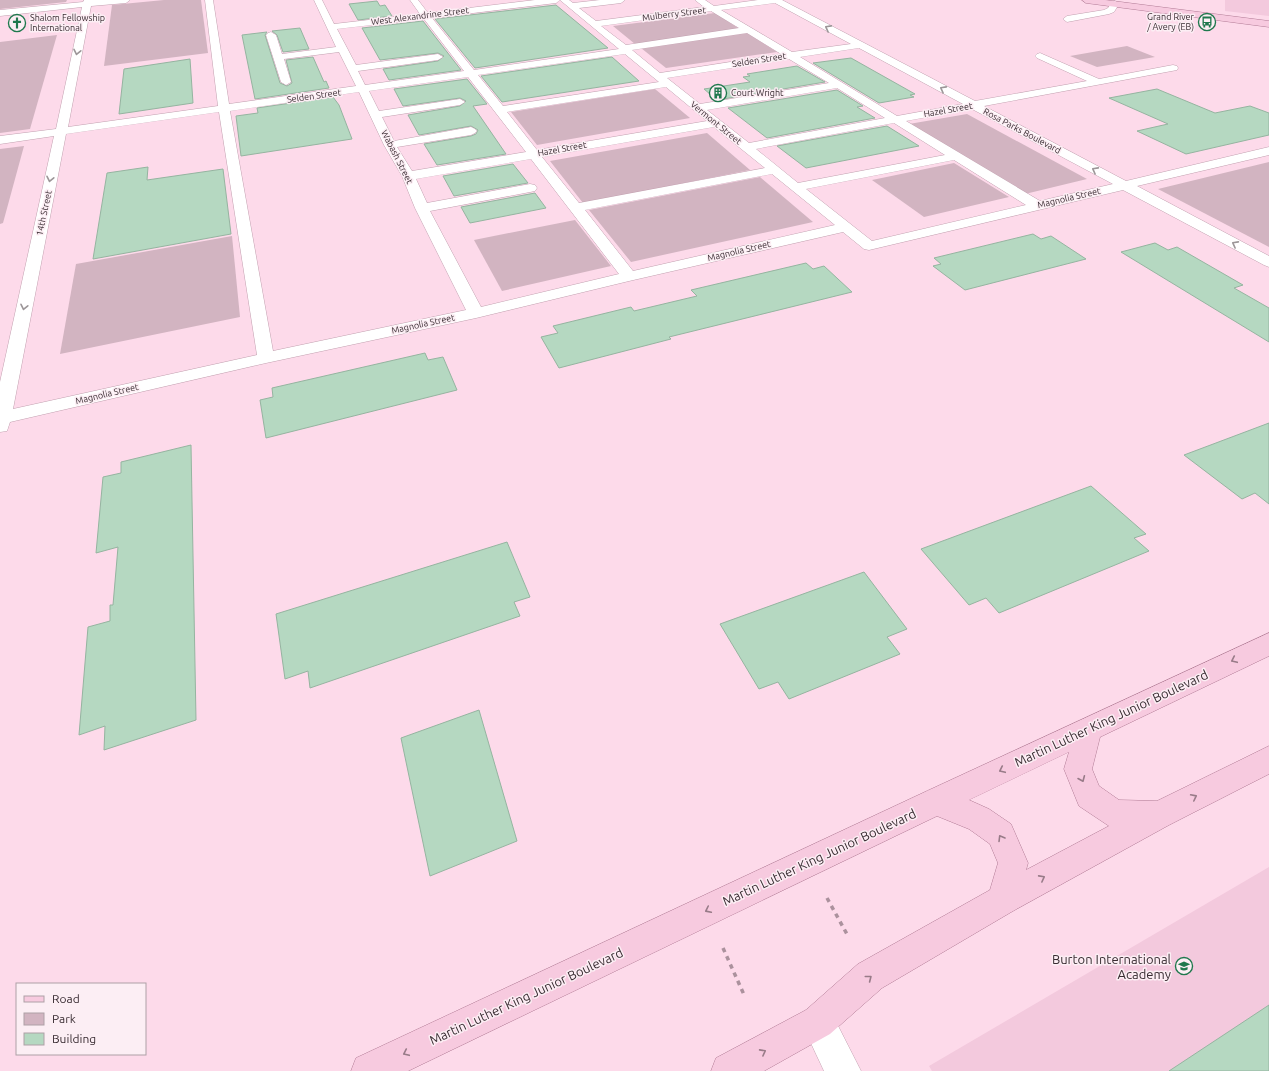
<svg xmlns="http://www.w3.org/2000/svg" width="1269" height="1071" font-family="Ubuntu,sans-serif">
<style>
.built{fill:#f3c9dd}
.green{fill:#d2b4c1}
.building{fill:#b5d8c1;stroke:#95b4a0}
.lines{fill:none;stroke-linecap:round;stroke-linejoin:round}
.minor-casing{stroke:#c2a1b0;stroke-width:1}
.major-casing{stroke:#b17b95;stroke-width:1}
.path{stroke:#ab919d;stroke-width:3.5;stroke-dasharray:4.5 4.5;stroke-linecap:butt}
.minor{fill:#fff;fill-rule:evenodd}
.major{fill:#f7cadf;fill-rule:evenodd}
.oneway{stroke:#9c9698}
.oneway2{stroke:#987b88}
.labels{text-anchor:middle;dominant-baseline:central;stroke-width:3;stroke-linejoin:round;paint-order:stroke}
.far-street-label{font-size:9px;fill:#392c32;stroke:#fceef4}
.far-poi-label{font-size:9px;fill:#392c32;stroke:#fceef4;text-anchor:start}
.near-street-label{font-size:13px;fill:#392c32;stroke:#fceef4}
.near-poi-label{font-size:13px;fill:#392c32;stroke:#fceef4;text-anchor:end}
</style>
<rect width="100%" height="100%" fill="#fddaea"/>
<!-- built -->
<g class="built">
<polygon points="1225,0 1269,0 1269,16 1225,11"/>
<polygon points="1269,867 1269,1071 932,1071 929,1066"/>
</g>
<!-- green -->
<g class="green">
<polygon points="0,0 67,0 66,2 0,9"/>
<polygon points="164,0 201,0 208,53 104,66 112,5"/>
<polygon points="715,13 741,30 635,44 613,26"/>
<polygon points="747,33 777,52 666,68 641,48"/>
<polygon points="57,35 30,129 0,133 0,42"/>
<polygon points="1127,46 1155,57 1097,67 1070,56"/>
<polygon points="655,89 690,118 537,145 511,112"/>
<polygon points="967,114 1087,179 1025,194 909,124"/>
<polygon points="707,133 750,170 583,203 550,161"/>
<polygon points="24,146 3,223 0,224 0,149"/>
<polygon points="1269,162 1269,247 1158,189"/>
<polygon points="954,163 1009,197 924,217 872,180"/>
<polygon points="760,177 813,222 631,262 589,210"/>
<polygon points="575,220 611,266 502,291 474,240"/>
<polygon points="232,236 240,317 60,354 76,264"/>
</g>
<!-- building -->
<g class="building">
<polygon points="377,1 380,6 385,5 392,16 358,20 349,4"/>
<polygon points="556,5 608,48 475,68 435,19"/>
<polygon points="423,21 461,70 389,80 383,69 438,61 444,56 438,53 380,60 362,28"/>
<polygon points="300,28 309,49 283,52 277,35 272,31"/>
<polygon points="267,32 265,35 280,83 287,86 292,83 286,60 313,57 324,82 326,81 329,88 255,99 242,35"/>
<polygon points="612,57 639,81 502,102 481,76"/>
<polygon points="851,58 915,94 910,95 914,97 879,103 813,63"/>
<polygon points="190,59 193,103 119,114 124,69"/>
<polygon points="797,66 825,82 717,100 704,89 750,82 743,77 750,76 747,74"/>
<polygon points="467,79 487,104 473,106 506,154 437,165 424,144 471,136 476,134 478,130 471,126 419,135 408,115 460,106 466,101 460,98 403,106 394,89"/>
<polygon points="1157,89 1215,113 1250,106 1269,113 1269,135 1186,154 1137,131 1168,124 1109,98"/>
<polygon points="837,90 863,106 857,107 875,118 767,138 728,108"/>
<polygon points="333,97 339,105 352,139 241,156 236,116 258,113 257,108"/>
<polygon points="887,126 919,146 806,168 777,146"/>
<polygon points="513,164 528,183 454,196 443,176"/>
<polygon points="148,167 147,180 223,169 231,234 93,259 107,173"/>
<polygon points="535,193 546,208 470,223 461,207"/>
<polygon points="1033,234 1041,239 1051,236 1086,259 965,290 933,266 941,264 934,258"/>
<polygon points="1155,243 1168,250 1177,247 1243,285 1234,288 1269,308 1269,342 1121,252"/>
<polygon points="806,263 813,269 824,266 852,292 669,337 671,339 559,368 541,337 558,333 553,326 631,307 634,311 697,296 691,290"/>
<polygon points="425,353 428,360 443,357 457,390 266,438 260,400 273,397 272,388"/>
<polygon points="1269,423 1269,504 1255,493 1242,499 1184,455"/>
<polygon points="191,445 196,720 104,750 105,726 79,735 88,627 110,621 110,605 113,605 118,547 96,553 103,477 121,473 121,462"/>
<polygon points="1091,486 1146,534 1134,538 1149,551 999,613 986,598 969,605 921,549"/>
<polygon points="507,542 530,597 514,602 520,616 310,688 308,671 285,679 276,614"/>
<polygon points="864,572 907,629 887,637 900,654 789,699 778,682 759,689 720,624"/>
<polygon points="479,710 517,841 430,876 401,738"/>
<polygon points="1269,1005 1269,1071 1169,1071"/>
</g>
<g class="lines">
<!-- minor casing -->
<g class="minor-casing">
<g id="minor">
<path d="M84,0h46l-4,3 -35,3 -23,121 150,-21 -13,-106h8l16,104 127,-18 -17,-34 -55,7 7,23 -5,3 -5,-3 -15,-47 2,-2 3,-1 5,3 6,19 54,-7 -22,-47h8l12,24 86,-10 -10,-14h8l10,13 107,-13h34l4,3 27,-3h25l-4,3 -42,5 17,13 108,-14 -9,-7h10l9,6 44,-6h24l193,101 112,-20 -50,-23 -2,-2 2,-2 3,-1 59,26 74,-14 4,1 1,2 -1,2 -193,36 142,75 143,-34v8l-132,31 132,70v11l-5,-2 -141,-75 -254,60 -5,-1 -21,-17 -214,49 -153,37 -210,45 -256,59 -3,9 -7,1v-50l54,-246 -54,8v-8l56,-7 26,-122 -82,9v-6l83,-8zM560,0l59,49 -145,21 -42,-52 124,-15zM775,3l76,41 -59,8 -71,-42zM711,11l28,17 -113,17 -25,-19zM424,19l40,52 -99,14 -7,-14 80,-11 5,-3 -5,-3 -82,11 -19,-36zM747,33l34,21 -121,19 -28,-23zM859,48l104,56 -66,12 -97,-59zM625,54l34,28 -156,24 -25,-31zM789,59l40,24 -129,21 -33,-26zM468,77l58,75 -114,19 -15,-24 74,-12 4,-2 2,-2 -2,-2 -4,-2 -77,14 -12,-24 78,-12 5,-3 -5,-3 -81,12 -10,-20zM666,87l41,34 -170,29 -30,-38zM837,88l48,30 -136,25 -42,-33zM359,92l25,53 18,31 13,32 51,102 -193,41 -43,-240zM972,109l141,75 -73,17 -134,-80zM219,112l38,243 -244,54 53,-275zM894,123l51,32 -147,28 -42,-34zM714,127l51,41 -186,35 -37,-46zM531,159l88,115 -138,33 -51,-96 100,-19 5,-1 2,-3 -2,-3 -5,-1 -103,19 -11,-24zM954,160l72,45 -154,36 -66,-52zM772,174l63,51 -202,46 -48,-61z"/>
<polygon points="1115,1 1119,4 1114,12 1109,14 1067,22 1063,19 1067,16 1104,10 1108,8 1112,2"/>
<polygon points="818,1005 830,1010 861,1071 824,1071 801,1022 806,1010"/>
</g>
</g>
<!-- major casing -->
<g class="major-casing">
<g id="major">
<polygon points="1082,0 1105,0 1269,21 1269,27 1086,3"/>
<path d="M1269,633v23l-169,81 -8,32 7,17 20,14 38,1 112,-55v28l-100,51 -156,86 -131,77 -52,46 -66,37h-53l5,-13 90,-48 52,-46 132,-74 8,-27 -8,-19 -21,-15 -32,-13 -529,255h-57l5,-13 571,-267zM1069,752l-5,17 15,37 30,20 -83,44 2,-7 -17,-39 -22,-15 -20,-9z"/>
</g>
</g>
<!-- path -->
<g class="path">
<polyline points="827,898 848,936"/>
<polyline points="723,948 745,997"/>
</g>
<!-- minor -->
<use href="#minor" class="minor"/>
<!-- major -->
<use href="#major" class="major"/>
</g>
<!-- one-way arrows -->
<defs><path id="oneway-chevron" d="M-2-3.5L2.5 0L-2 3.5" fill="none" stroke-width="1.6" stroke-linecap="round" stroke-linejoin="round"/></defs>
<g class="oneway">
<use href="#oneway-chevron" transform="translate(828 28) rotate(-152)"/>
<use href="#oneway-chevron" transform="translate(77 52) rotate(102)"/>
<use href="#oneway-chevron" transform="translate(943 89) rotate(-152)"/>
<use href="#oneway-chevron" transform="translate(1095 170) rotate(-152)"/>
<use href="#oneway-chevron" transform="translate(50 179) rotate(102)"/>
<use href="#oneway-chevron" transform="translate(1235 244) rotate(-152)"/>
<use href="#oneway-chevron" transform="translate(24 307) rotate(102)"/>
</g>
<g class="oneway2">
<use href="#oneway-chevron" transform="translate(1234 660) rotate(155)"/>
<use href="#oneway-chevron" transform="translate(1002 770) rotate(155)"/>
<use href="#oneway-chevron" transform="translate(1082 779) rotate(67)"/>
<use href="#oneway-chevron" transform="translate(1194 797) rotate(-27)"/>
<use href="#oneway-chevron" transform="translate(1001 838) rotate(-121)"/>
<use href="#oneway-chevron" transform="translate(1042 878) rotate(-28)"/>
<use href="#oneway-chevron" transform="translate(708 910) rotate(154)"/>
<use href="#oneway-chevron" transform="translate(869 978) rotate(-38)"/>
<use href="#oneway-chevron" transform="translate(763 1052) rotate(-28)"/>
<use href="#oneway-chevron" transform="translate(406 1053) rotate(155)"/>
</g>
<!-- icons -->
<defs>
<g id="bus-ring" transform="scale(0.9)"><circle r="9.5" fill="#fceef4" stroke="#1f784d" stroke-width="1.5"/><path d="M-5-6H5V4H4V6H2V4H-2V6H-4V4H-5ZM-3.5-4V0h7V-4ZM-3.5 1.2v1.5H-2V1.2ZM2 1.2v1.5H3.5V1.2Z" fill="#1f784d"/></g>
<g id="church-ring" transform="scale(0.9)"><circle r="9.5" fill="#fceef4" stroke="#1f784d" stroke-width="1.5"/><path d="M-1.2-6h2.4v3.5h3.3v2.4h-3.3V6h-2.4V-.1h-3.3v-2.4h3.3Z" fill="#1f784d"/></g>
<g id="building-ring" transform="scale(0.9)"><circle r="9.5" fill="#fceef4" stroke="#1f784d" stroke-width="1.5"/><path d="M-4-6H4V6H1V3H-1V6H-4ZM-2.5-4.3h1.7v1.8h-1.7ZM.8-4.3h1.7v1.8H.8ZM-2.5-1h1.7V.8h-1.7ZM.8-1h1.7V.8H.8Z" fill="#1f784d"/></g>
<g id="school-ring" transform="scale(0.9)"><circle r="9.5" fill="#fceef4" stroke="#1f784d" stroke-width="1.5"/><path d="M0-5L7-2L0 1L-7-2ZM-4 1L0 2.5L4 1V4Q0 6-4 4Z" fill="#1f784d"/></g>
</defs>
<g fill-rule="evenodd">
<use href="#bus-ring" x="1207" y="22"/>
<use href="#church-ring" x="17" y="23"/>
<use href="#building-ring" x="718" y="93"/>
<use href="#school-ring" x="1184" y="966"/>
</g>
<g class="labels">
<!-- far-street labels -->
<g class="far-street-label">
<text transform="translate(674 14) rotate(-7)">Mulberry Street</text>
<text transform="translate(420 16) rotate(-7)">West Alexandrine Street</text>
<text transform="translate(759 60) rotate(-9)">Selden Street</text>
<text transform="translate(314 96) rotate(-8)">Selden Street</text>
<text transform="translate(948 110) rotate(-10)">Hazel Street</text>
<text transform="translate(716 123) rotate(39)">Vermont Street</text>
<text transform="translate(1022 131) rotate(28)">Rosa Parks Boulevard</text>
<text transform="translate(562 149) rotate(-10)">Hazel Street</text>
<text transform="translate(397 157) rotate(63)">Wabash Street</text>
<text transform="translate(1069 198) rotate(-13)">Magnolia Street</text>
<text transform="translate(44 213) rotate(-78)">14th Street</text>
<text transform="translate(739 251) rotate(-13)">Magnolia Street</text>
<text transform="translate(423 324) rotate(-12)">Magnolia Street</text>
<text transform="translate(107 394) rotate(-13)">Magnolia Street</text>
</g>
<!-- far-poi labels -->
<g class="far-poi-label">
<text x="1194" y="17" text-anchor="end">Grand River<tspan x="1194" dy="10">/ Avery (EB)</tspan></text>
<text x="30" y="18">Shalom Fellowship<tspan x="30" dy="10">International</tspan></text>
<text x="731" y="93">Court Wright</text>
</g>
<!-- near-street labels -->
<g class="near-street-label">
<text transform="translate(1111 718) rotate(-25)">Martin Luther King Junior Boulevard</text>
<text transform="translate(819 857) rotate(-25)">Martin Luther King Junior Boulevard</text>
<text transform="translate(526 996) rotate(-25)">Martin Luther King Junior Boulevard</text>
</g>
<!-- near-poi labels -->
<g class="near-poi-label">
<text x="1171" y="959">Burton International<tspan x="1171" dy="15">Academy</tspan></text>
</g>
</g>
<!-- legend -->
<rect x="16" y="983" width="130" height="72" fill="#fceef4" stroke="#aea0a6"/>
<rect x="24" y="996" width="20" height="6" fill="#f7cadf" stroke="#aea0a6"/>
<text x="52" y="1003" font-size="12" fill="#392c32">Road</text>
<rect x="24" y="1013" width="20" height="12" fill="#d2b4c1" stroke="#aea0a6"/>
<text x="52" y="1023" font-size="12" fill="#392c32">Park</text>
<rect x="24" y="1033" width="20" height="12" fill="#b5d8c1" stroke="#aea0a6"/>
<text x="52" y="1043" font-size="12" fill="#392c32">Building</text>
</svg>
